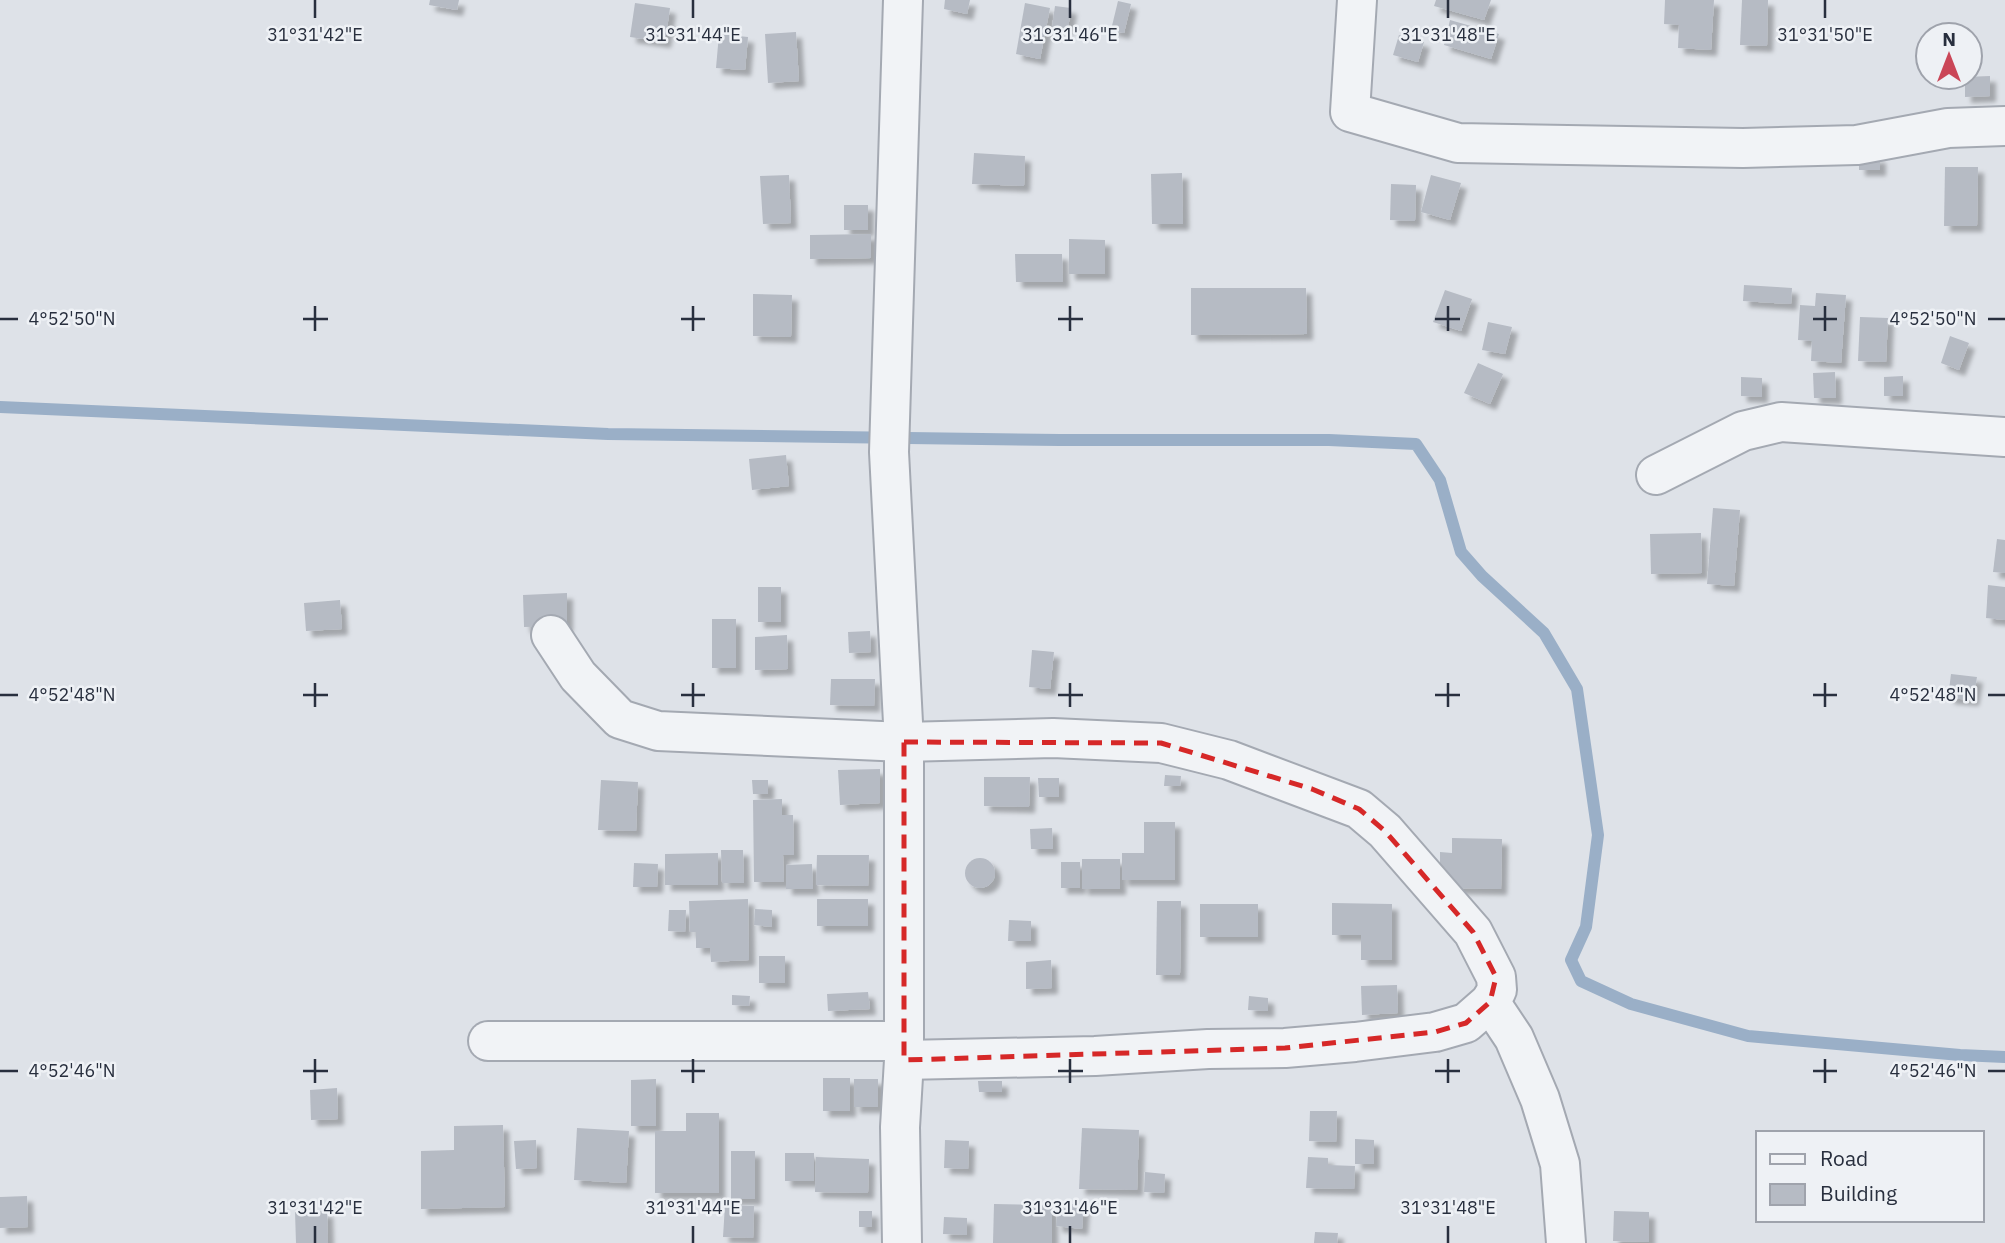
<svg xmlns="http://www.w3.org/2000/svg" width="2005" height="1243" font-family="'IBM Plex Sans',sans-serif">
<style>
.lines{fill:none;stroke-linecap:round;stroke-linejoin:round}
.stream{stroke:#9aafc7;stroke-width:12}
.building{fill:#b6bbc4;filter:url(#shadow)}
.minor-casing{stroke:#a4a9b2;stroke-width:42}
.minor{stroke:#f1f3f6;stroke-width:38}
.marked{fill:none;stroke:#d62828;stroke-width:5;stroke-dasharray:14 9;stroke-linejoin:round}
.ticks{fill:none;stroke:#282f3e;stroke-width:2.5}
.ticks-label{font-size:18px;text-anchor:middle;fill:#282f3e;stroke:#eef1f5;stroke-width:5;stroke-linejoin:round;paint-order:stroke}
</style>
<defs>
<filter id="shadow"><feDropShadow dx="6" dy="6" stdDeviation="2" flood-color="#0004"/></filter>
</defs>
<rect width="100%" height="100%" fill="#dee2e8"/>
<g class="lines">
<!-- stream -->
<polyline class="stream" points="0,407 608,434 1060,440 1329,440 1416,444 1440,480 1461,552 1482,576 1544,633 1577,689 1598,835 1586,927 1571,960 1581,981 1631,1004 1748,1036 1960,1055 2005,1057"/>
</g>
<!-- building -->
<g class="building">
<polygon points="430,0 459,0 457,10 429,5"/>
<polygon points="945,0 970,0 967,14 944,9"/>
<polygon points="1436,0 1491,0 1484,20 1434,6"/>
<polygon points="1665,0 1714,0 1711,50 1678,48 1679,25 1664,24"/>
<polygon points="1742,0 1768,0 1767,46 1740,45"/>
<polygon points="1118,1 1131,4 1124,33 1111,30"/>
<polygon points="635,3 670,8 665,42 630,37"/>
<polygon points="1025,3 1050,8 1040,59 1016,54"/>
<polygon points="1055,6 1071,8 1068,29 1052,27"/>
<polygon points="1450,20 1499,34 1491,59 1444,45"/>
<polygon points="796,32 799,81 768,83 765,34"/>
<polygon points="719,34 748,37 745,70 716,68"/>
<polygon points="1399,35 1424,42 1418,62 1393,55"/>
<polygon points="1990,76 1990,96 1965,97 1965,77"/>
<polygon points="974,153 1025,156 1024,186 972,184"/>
<rect x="1859" y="157" width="21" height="13"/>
<polygon points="1945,167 1978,167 1977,226 1944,226"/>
<polygon points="1182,173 1183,224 1152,224 1151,174"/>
<polygon points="789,175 791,223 763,224 760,176"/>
<polygon points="1431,175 1461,183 1450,220 1421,212"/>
<polygon points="1391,184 1416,185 1415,221 1390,220"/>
<rect x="844" y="205" width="24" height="25"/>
<polygon points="871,234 871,258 810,259 810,235"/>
<polygon points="1069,239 1105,240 1105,274 1069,274"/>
<polygon points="1015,254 1062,254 1063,282 1016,282"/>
<polygon points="1744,285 1792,288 1791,304 1743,301"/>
<polygon points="1191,288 1306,288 1307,334 1191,335"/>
<polygon points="1445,290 1472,299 1461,331 1433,322"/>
<polygon points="1816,293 1846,295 1841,363 1811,361 1812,341 1798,340 1800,305 1815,306"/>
<polygon points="753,294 792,295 791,337 753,336"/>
<polygon points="1860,317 1888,318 1886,362 1858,361"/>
<polygon points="1488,322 1512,327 1505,354 1482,350"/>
<polygon points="1950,336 1969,343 1959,370 1941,363"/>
<polygon points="1478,363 1503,374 1490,404 1464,393"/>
<polygon points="1835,372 1836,398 1814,398 1813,373"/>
<polygon points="1903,376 1903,396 1884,396 1884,377"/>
<polygon points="1741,377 1762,378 1762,397 1741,396"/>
<polygon points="786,455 789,486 752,490 749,459"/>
<polygon points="1713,508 1740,510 1734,586 1707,584"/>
<polygon points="1701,533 1702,573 1651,574 1650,534"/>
<polygon points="1997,539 2005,540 2005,573 1993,572"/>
<polygon points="1988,585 2005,587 2005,620 1986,618"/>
<rect x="758" y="587" width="23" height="35"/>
<polygon points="567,593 567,626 524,627 523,595"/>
<polygon points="340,600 342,629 306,631 304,603"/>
<rect x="712" y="619" width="24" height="49"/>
<polygon points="870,631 871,652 849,653 848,632"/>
<polygon points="787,635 788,669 755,670 755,637"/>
<polygon points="1032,650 1054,652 1050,689 1029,687"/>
<polygon points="1951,674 1977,677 1973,700 1948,698"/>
<polygon points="831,679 875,679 874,706 830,705"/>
<polygon points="880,769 880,803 840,805 838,770"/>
<polygon points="1165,775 1181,776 1180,786 1164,786"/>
<polygon points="984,777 1030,777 1029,807 984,806"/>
<polygon points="1038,778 1059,778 1059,797 1039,797"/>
<polygon points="601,780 638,782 636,831 598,830"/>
<polygon points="752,780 768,780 768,794 753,794"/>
<polygon points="782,799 782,815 793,815 794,855 783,855 784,882 754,882 753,800"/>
<polygon points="1144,822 1175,822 1175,880 1122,880 1122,853 1144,853"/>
<polygon points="1052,828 1053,849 1031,849 1030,829"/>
<polygon points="1452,838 1502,839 1501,889 1440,888 1440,852 1452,853"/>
<polygon points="721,850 743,850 744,883 722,883"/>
<polygon points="718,853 718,885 665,885 665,854"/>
<polygon points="817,855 869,855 868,886 816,885"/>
<circle cx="980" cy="873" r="15"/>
<rect x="1082" y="859" width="38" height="30"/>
<rect x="1061" y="862" width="19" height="26"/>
<polygon points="634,863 658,864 657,887 633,887"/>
<polygon points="812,864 813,889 786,889 786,865"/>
<polygon points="748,899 749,960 711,962 710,948 696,948 696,932 690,932 689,901"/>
<rect x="817" y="899" width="51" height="27"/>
<polygon points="1157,901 1181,901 1180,975 1156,975"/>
<polygon points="1332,903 1392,904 1392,960 1361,960 1361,935 1332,935"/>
<rect x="1200" y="904" width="58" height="33"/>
<polygon points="755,909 772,910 772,927 754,925"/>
<polygon points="669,910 686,910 685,932 668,931"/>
<polygon points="1009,920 1031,921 1031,941 1008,941"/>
<rect x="759" y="956" width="26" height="27"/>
<polygon points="1051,960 1052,988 1026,989 1026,962"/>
<polygon points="1397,985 1398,1013 1362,1015 1361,986"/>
<polygon points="868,992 870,1009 828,1011 827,994"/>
<polygon points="732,995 750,996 749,1006 732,1005"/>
<polygon points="1249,996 1268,998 1268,1011 1248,1010"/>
<rect x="823" y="1078" width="27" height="33"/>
<polygon points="656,1079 656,1126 631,1126 631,1080"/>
<rect x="854" y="1079" width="24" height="28"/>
<polygon points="978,1081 1002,1081 1002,1092 979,1092"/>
<polygon points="337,1088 338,1119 311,1120 310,1090"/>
<polygon points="1310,1111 1337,1111 1336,1142 1309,1141"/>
<polygon points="686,1113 719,1113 719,1193 655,1193 655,1131 686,1131"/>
<polygon points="503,1125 505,1207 421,1209 421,1151 454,1150 454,1126"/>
<polygon points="577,1128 629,1131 626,1183 574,1180"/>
<polygon points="1082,1128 1139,1130 1137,1190 1079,1189"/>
<polygon points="1355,1139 1374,1140 1374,1164 1355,1164"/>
<polygon points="536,1140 537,1168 516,1169 514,1141"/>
<polygon points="945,1140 969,1141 968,1169 944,1168"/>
<rect x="731" y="1151" width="24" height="48"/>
<rect x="785" y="1153" width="29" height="28"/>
<polygon points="816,1157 869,1159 868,1193 815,1192"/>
<polygon points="1308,1157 1328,1158 1328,1165 1355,1166 1354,1189 1306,1188"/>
<polygon points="1145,1172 1165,1174 1164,1193 1144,1192"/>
<polygon points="27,1196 28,1227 0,1228 0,1197"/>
<polygon points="1058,1203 1084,1205 1082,1229 1056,1226"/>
<polygon points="994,1204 1052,1205 1052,1243 993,1243"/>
<polygon points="725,1205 754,1206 753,1238 723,1237"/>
<polygon points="327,1211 328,1243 296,1243 295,1212"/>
<rect x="859" y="1211" width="13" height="16"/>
<polygon points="1614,1211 1649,1212 1649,1242 1613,1241"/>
<polygon points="944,1217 967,1218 967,1235 943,1234"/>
<polygon points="1315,1232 1338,1233 1337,1243 1314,1243"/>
</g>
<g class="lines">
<!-- minor casing -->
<g class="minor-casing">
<g id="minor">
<polyline points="1357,0 1350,112 1458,143 1743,148 1857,145 1948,128 2005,126"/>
<polyline points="1656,475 1743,431 1781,422 2005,437"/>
<polyline points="551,635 578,676 620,719 658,731 904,742 1053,738 1161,743 1229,760 1359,809 1385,831 1473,932 1496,977 1497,990 1490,1002 1466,1023 1435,1032 1355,1042 1285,1048 1208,1049 1095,1056 904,1060"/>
<polyline points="1490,1002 1514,1038 1540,1099 1560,1164 1566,1243"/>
<polyline points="488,1041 904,1041"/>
<polyline points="902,1243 900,1127 904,1060 904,742 889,452 903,0"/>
</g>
</g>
<!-- minor -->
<use href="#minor" class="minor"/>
</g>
<!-- marked area -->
<path class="marked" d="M904,742l257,1 151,46 47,20 26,22 88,101 23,45 -6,25 -24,21 -31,9 -150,16 -381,12z"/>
<!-- ticks -->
<path class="ticks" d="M315,0v18M693,0v18M1070,0v18M1448,0v18M1825,0v18M315,306v25M693,306v25M1070,306v25M1448,306v25M1825,306v25M0,319h18M303,319h25M681,319h24M1058,319h25M1435,319h25M1813,319h24M1988,319h17M315,683v24M693,683v24M1070,683v24M1448,683v24M1825,683v24M0,695h18M303,695h25M681,695h24M1058,695h25M1435,695h25M1813,695h24M1988,695h17M315,1059v24M693,1059v24M1070,1059v24M1448,1059v24M1825,1059v24M0,1071h18M303,1071h25M681,1071h24M1058,1071h25M1435,1071h25M1813,1071h24M1988,1071h17M315,1226v17M693,1226v17M1070,1226v17M1448,1226v17"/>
<g class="ticks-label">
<text x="315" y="41">31°31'42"E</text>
<text x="693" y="41">31°31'44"E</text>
<text x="1070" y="41">31°31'46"E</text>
<text x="1448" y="41">31°31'48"E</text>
<text x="1825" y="41">31°31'50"E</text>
<text x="72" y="325">4°52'50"N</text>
<text x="1933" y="325">4°52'50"N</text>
<text x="72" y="701">4°52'48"N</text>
<text x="1933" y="701">4°52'48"N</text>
<text x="72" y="1077">4°52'46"N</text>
<text x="1933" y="1077">4°52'46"N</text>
<text x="315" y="1214">31°31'42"E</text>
<text x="693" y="1214">31°31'44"E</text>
<text x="1070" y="1214">31°31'46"E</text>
<text x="1448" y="1214">31°31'48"E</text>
</g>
<!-- legend -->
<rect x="1756" y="1131" width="228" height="91" fill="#eef1f5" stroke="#9fa3ac" stroke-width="2"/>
<rect x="1770" y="1154" width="35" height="10" fill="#f1f3f6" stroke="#9fa3ac" stroke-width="2"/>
<text x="1820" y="1166" font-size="21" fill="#282f3e">Road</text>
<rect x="1770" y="1184" width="35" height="21" fill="#b6bbc4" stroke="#9fa3ac" stroke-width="2"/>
<text x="1820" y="1201" font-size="21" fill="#282f3e">Building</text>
<!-- north arrow -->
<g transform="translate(1949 56)"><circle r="33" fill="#eef1f5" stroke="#9fa3ac" stroke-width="2"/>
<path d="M0-5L12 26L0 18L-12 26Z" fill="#ca4657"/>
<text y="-10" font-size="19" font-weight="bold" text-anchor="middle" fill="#282f3e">N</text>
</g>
</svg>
